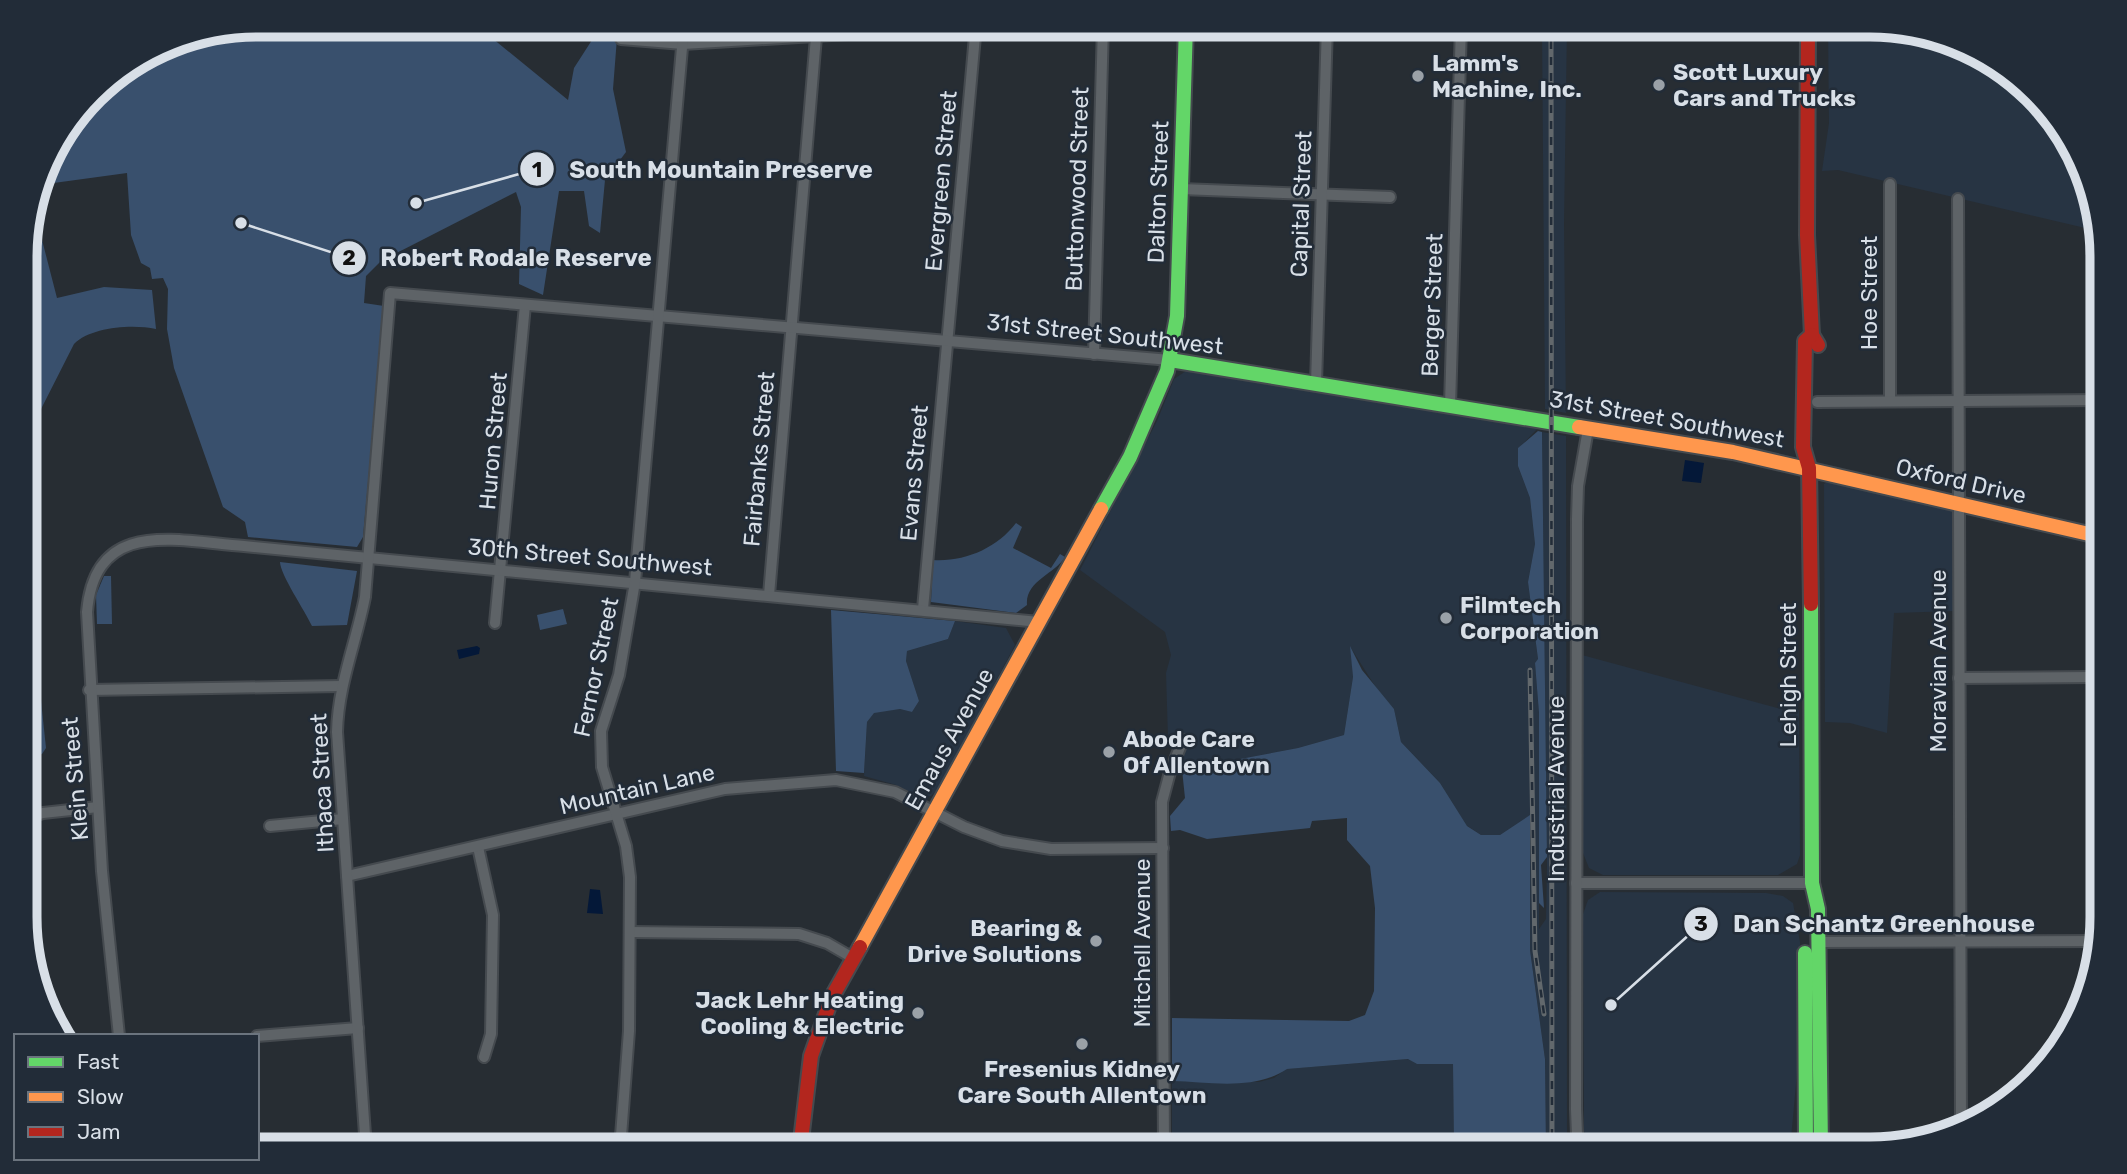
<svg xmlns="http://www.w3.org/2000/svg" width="2127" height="1174" font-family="Rubik,sans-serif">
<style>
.built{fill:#273443}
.green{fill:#39506d}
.water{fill:#041838}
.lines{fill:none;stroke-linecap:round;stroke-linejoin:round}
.street-casing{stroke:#454a4f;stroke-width:14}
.fast-casing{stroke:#454a4f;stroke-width:18}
.slow-casing{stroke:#454a4f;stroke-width:18}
.jam-casing{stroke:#454a4f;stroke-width:18}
.street{stroke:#5e6367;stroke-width:10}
.fast{stroke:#63d668;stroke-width:14}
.slow{stroke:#ff974d;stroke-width:14}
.jam{stroke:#b3261e;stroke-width:14}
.rail-casing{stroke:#62686c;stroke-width:5}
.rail{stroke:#222c38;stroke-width:2.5;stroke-dasharray:8;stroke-linecap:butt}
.poi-dot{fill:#9aa1a8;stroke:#222c38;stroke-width:2.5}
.labels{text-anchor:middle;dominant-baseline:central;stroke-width:5;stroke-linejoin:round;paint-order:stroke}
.poi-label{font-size:23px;font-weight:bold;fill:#d8dfe7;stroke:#222c38;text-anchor:start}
.street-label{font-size:23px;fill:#d8dfe7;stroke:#222c38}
.rim{fill:none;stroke:#d8dfe7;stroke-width:9}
.leader{fill:none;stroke:#d8dfe7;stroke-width:2.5}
.callout-dot{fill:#d8dfe7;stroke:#222c38;stroke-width:2.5}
.mark-label{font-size:21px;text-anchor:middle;font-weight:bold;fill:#111}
.callout-label{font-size:24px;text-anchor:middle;font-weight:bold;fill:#d8dfe7;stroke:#222c38;stroke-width:5;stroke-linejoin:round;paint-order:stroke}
</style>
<rect width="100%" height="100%" fill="#272d33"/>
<!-- built -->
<g class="built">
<polygon points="1542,25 1567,25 1564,224 1566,413 1545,409"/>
<polygon points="1828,25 1871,25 1986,55 2064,128 2098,231 1838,170 1822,171 1829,123"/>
<polygon points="1186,371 1538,428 1519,448 1518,466 1530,498 1535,544 1528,582 1538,660 1535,663 1539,713 1539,929 1546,919 1547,866 1542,432 1566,436 1567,1149 1546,1149 1545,1059 1530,950 1529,816 1500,835 1481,835 1466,825 1440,783 1401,742 1394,709 1380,694 1351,648 1353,677 1344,735 1298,748 1208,765 1181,760 1168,738 1166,673 1171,655 1165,632 1080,570 1157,421 1174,379"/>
<polygon points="1829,481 1954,511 1955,611 1894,613 1887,733 1850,723 1825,722 1824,484"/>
<polygon points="955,621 1006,628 1015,645 938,789 931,796 921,798 896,785 864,776 867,722 874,712 900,709 912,712 919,701 906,661 907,651 948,639"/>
<polygon points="1582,655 1788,711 1799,710 1800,855 1797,864 1778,875 1603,875 1589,868 1583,853"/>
<polygon points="1600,892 1766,893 1783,896 1793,903 1800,942 1800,997 1798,1063 1790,1149 1590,1149 1584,1131 1583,914 1588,900"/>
<polygon points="1409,1059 1417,1064 1453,1064 1454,1149 1172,1149 1172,1081 1259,1082 1274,1078 1286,1069"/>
</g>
<!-- green -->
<g class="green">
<polygon points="257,25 476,25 568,100 574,68 592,40 597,25 618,25 613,89 626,152 605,180 600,233 589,226 584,191 559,191 543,295 519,284 521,207 516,192 381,261 366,276 364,303 384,306 363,537 357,547 248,537 245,522 223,507 174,368 167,329 168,289 163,278 152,279 150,268 141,263 131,235 127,173 39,185 49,154 103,82 168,42"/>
<path d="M33,205l24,93 47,-11 48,3 4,39c-24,-5 -65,-2 -82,15l-35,69v95l-13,-1v-280z"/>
<polygon points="1538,431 1542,432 1547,857 1541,865 1544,908 1539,903 1539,713 1535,663 1538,659 1528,582 1535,544 1530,498 1518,466 1518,448"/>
<path d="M1016,523l6,4 -9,21 38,20 9,-14 5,3c-10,17 -40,24 -38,48l-11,8 -85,-11 2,-42c32,2 64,-12 83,-37z"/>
<path d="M280,562l77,9 -10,54 -35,1c-7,-15 -32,-52 -32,-64z"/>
<polygon points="104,576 111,576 112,624 97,624 96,595"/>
<polygon points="563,609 567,624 540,630 537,615"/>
<polygon points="831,610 955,621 948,639 907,651 906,661 919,701 912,712 900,709 874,713 867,722 864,773 836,771"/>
<polygon points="26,625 33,625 46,748 42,754 26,758"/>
<path d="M1350,646l12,24 32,39 7,33 39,41 27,43 14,9h19l30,-20v135l15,109 1,90h-92l-1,-85h-36l-9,-5 -121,10c-32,22 -78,13 -115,12v-63l177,3 16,-6 9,-24 1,-83 -5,-42 -23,-26v-22l-35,3 -2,7 -103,11 -27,-9 -9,1 -1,-15 15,-18 -4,-38 27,5 90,-17 46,-13 9,-58z"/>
</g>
<!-- water -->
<g class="water">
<polygon points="1685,460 1704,463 1701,483 1682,481"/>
<polygon points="477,646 480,648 479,654 459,659 457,650"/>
<polygon points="590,889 600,890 603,914 587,913"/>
</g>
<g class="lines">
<!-- street casing -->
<g class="street-casing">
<g id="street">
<polyline points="621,39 683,44 996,25"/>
<polyline points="1890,184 1890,401"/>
<polyline points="1181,189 1390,197"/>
<polyline points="1958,199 1961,1123"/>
<polyline points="2092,234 2094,958"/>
<polyline points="1094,354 1103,25"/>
<polyline points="1316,384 1327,25"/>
<polyline points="1817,402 2102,400"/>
<polyline points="1450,406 1461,25"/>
<polyline points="769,595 817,25"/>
<polyline points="923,609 976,25"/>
<polyline points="495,623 525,305"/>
<polyline points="1959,678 2094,677"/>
<polyline points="89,690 341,686"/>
<polyline points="26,818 43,813 98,807"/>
<polyline points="270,826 343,819"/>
<polyline points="478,847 493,915 491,1034 484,1057"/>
<polyline points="347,876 725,789 836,780 895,792 964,827 1002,841 1051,849 1163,848"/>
<polyline points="1576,883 1812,883"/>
<polyline points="630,932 799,934 827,943 853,958"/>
<polyline points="1818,942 2099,941"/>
<path d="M119,1036l-17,-165 -15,-259c8,-95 89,-71 157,-66l795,76"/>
<polyline points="257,1036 358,1028"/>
<path d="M366,1149l-29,-417c1,-47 19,-89 28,-135l25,-304 780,67"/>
<polyline points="620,1149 629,1031 630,877 626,846 602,767 601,731 619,675 635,582 684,25"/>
<polyline points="1164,1149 1162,802 1170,772 1183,740"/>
<polyline points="1583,1149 1577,1135 1576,1109 1577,519 1578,486 1588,429"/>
</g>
</g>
<!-- fast casing -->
<g class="fast-casing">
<g id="fast">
<polyline points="1170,360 1579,427"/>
<polyline points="1101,509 1130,457 1167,371 1177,316 1186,25"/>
<polyline points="1811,604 1812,883 1818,909 1821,1149"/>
<polyline points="1805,953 1806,1149"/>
</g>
</g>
<!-- slow casing -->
<g class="slow-casing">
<g id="slow">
<polyline points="1579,427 1733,452 2102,537"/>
<polyline points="860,947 1101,509"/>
</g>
</g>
<!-- jam casing -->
<g class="jam-casing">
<g id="jam">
<polyline points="1808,25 1807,235 1812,335 1818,345"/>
<polyline points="1811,604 1809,468 1803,447 1805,341 1812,335"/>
<polyline points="800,1149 811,1056 832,997 860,947"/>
</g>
</g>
<!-- street -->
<use href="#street" class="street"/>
<!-- fast -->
<use href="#fast" class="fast"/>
<!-- slow -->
<use href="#slow" class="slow"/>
<!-- jam -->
<use href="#jam" class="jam"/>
<!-- rail casing -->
<g class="rail-casing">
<g id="rail">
<polyline points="1551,25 1552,1149"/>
<polyline points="1530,670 1535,951 1544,1014"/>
</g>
</g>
<!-- rail -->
<use href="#rail" class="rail"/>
</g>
<!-- markers -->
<g class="poi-dot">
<circle cx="1418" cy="76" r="7"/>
<circle cx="1659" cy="85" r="7"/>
<circle cx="1446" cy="618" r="7"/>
<circle cx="1109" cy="752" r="7"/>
<circle cx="1096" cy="941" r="7"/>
<circle cx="918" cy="1013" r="7"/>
<circle cx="1082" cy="1044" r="7"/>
</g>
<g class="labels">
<!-- poi labels -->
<g class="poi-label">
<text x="1432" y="63">Lamm's<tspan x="1432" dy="26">Machine, Inc.</tspan></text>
<text x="1673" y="72">Scott Luxury<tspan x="1673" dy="26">Cars and Trucks</tspan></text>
<text x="1460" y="605">Filmtech<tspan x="1460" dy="26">Corporation</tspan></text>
<text x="1123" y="739">Abode Care<tspan x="1123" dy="26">Of Allentown</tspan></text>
<text x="1082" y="928" text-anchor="end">Bearing &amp;<tspan x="1082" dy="26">Drive Solutions</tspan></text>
<text x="904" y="1000" text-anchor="end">Jack Lehr Heating<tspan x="904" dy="26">Cooling &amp; Electric</tspan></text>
<text x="1082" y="1069" text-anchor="middle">Fresenius Kidney<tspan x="1082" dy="26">Care South Allentown</tspan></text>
</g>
<!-- street labels -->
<g class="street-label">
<text transform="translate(941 181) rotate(-85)">Evergreen Street</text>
<text transform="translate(1077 189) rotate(-88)">Buttonwood Street</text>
<text transform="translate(1158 192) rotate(-88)">Dalton Street</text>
<text transform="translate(1301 204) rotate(-88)">Capital Street</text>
<text transform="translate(1869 293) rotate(-90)">Hoe Street</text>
<text transform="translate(1432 305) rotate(-88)">Berger Street</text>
<text transform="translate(1105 334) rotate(6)">31st Street Southwest</text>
<text transform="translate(1667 419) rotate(10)">31st Street Southwest</text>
<text transform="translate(493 441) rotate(-85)">Huron Street</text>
<text transform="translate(759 459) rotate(-85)">Fairbanks Street</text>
<text transform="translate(914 473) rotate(-85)">Evans Street</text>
<text transform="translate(1961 481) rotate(13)">Oxford Drive</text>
<text transform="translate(590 557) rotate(5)">30th Street Southwest</text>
<text transform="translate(1938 661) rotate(-90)">Moravian Avenue</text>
<text transform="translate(596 667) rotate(-78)">Fernor Street</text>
<text transform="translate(1788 675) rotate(-90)">Lehigh Street</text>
<text transform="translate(949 739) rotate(-61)">Emaus Avenue</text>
<text transform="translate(75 779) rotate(-95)">Klein Street</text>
<text transform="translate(322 783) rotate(-93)">Ithaca Street</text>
<text transform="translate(637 789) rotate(-13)">Mountain Lane</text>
<text transform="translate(1556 789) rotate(-90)">Industrial Avenue</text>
<text transform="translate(1142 943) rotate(-90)">Mitchell Avenue</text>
</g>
</g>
<!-- crop -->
<path d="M0 0H2127V1174H0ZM257 37H1870A220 220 0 0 1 2090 257V917A220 220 0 0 1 1870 1137H257A220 220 0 0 1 37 917V257A220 220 0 0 1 257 37Z" fill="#222c38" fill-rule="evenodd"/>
<path class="rim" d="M257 37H1870A220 220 0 0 1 2090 257V917A220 220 0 0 1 1870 1137H257A220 220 0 0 1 37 917V257A220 220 0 0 1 257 37Z"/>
<!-- callouts -->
<path class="leader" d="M416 203L537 169M241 223L349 258M1611 1005L1701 924"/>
<g class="callout-dot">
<circle cx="416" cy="203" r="7"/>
<circle cx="241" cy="223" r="7"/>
<circle cx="1611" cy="1005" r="7"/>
<circle cx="537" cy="169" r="18"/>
<circle cx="349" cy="258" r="18"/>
<circle cx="1701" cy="924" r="18"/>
</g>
<g class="mark-label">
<text x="537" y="177">1</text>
<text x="349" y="265">2</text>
<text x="1701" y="931">3</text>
</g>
<g class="callout-label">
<text x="721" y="178">South Mountain Preserve</text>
<text x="516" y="266">Robert Rodale Reserve</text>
<text x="1884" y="932">Dan Schantz Greenhouse</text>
</g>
<!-- legend -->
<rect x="14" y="1034" width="245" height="126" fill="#222c38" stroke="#6b747e" stroke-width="2"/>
<rect x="28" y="1057" width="35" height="10" fill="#63d668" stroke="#6b747e" stroke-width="2"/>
<text x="77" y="1069" font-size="21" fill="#d8dfe7">Fast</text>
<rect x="28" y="1092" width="35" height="10" fill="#ff974d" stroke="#6b747e" stroke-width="2"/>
<text x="77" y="1104" font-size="21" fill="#d8dfe7">Slow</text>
<rect x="28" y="1127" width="35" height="10" fill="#b3261e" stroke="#6b747e" stroke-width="2"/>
<text x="77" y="1139" font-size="21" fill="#d8dfe7">Jam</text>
</svg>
